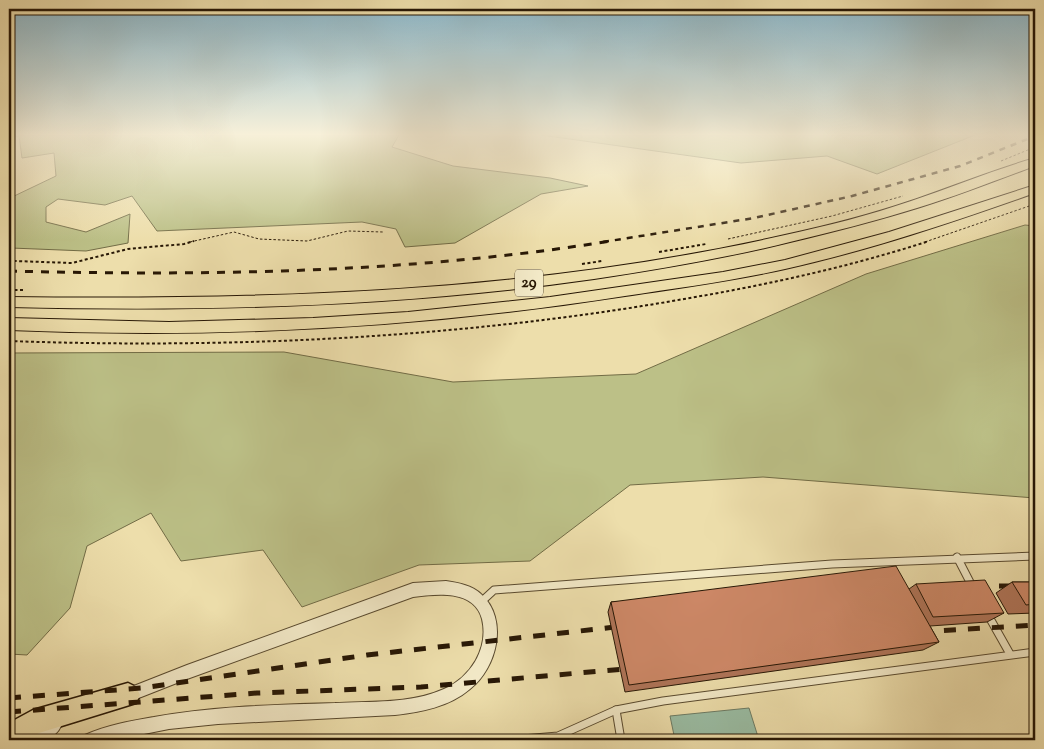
<svg xmlns="http://www.w3.org/2000/svg" width="1044" height="749" font-family="'Sorts Mill Goudy',serif">
<style>
.green{fill:#bcc087;stroke:#726c46}
.water{fill:#9abda4;stroke:#6c7b64}
.lines{fill:none;stroke-linecap:round;stroke-linejoin:round}
.service-casing{stroke:#58492e;stroke-width:9}
.minor-casing{stroke:#58492e;stroke-width:2}
.primary-casing{stroke:#271705;stroke-width:3}
.trunk-casing{stroke:#271705;stroke-width:2}
.path-far1{stroke:#271705;stroke-width:1;stroke-dasharray:2.5 2;stroke-linecap:butt}
.path{stroke:#271705;stroke-width:2;stroke-dasharray:3 2.5;stroke-linecap:butt}
.service{stroke:#f3eac8;stroke-width:7}
.minor{fill:#f3eac8;fill-rule:evenodd}
.primary{fill:#eddeab;fill-rule:evenodd}
.trunk{fill:#eddeab;fill-rule:evenodd}
.rail-far2{stroke:#271705;stroke-width:2.5;stroke-dasharray:6 6;stroke-linecap:butt}
.rail-far1{stroke:#271705;stroke-width:3;stroke-dasharray:8 8;stroke-linecap:butt}
.rail{stroke:#271705;stroke-width:5;stroke-dasharray:12 12;stroke-linecap:butt}
.wall{fill:#af7458;stroke:#271705}
.building{fill:#cc8766;stroke:#271705}
.labels{text-anchor:middle;dominant-baseline:central;stroke-width:4;stroke-linejoin:round;paint-order:stroke}
.shield{fill:#f3eac8;stroke:#645640;stroke-width:1}
.shield-label{font-size:16px;font-weight:bold;fill:#271705}
</style>
<rect width="100%" height="100%" fill="#eddeab"/>
<filter id="stains"><feTurbulence type="fractalNoise" baseFrequency=".004" numOctaves="4"/><feColorMatrix values="0 0 0 0 .2 0 0 0 0 .09 0 0 0 0 .02 0 0 0 .5 -.17"/></filter>
<radialGradient id="worn" r=".72"><stop offset=".6" stop-color="#630" stop-opacity="0"/><stop offset="1" stop-color="#630" stop-opacity=".3"/></radialGradient>
<!-- green -->
<g class="green">
<polygon points="9,135 399,135 392,147 453,166 550,178 588,186 541,194 455,243 405,247 396,229 362,222 157,231 132,196 105,205 58,199 46,207 46,222 86,232 130,214 128,243 86,251 11,248 10,198 56,176 54,153 22,158 19,136 9,137"/>
<polygon points="541,135 975,135 877,174 827,156 741,163"/>
<polygon points="1025,225 1035,226 1035,498 763,477 630,485 530,561 419,565 302,607 263,550 181,561 151,513 87,546 70,608 27,655 9,654 9,353 284,352 453,382 636,374 866,274"/>
</g>
<!-- water -->
<polygon class="water" points="749,708 759,740 675,740 670,716"/>
<g class="lines">
<!-- service casing -->
<g class="service-casing">
<g id="service">
<polyline points="957,557 972,586"/>
<polyline points="481,602 494,590 832,564 1035,556"/>
<polyline points="988,615 1010,654"/>
<polyline points="616,710 621,740"/>
<polyline points="511,740 558,736 616,710 663,701 1035,652"/>
</g>
</g>
<!-- minor casing -->
<g class="minor-casing">
<g id="minor">
<path d="M446,581c12,2 26,4 35,13 28,25 16,74 -11,95 -21,18 -49,23 -75,26l-177,9 -49,5 -55,11h-32l3,-5c22,-10 46,-14 69,-18 60,-11 121,-12 181,-14 35,-2 76,1 109,-14 27,-12 45,-41 38,-70 -8,-30 -46,-25 -69,-22l-226,82 -61,24 -5,-2 -2,-5 2,-5 66,-26 226,-82z"/>
<path d="M53,718l5,3 3,5c-7,16 -24,14 -39,14l3,-5z"/>
</g>
</g>
<!-- primary casing -->
<g class="primary-casing">
<polygon id="primary" points="128,683 136,687 140,695 136,703 39,733 28,740 9,740 9,723 33,710"/>
</g>
<!-- trunk casing -->
<g class="trunk-casing">
<g id="trunk">
<path d="M1035,158v8c-39,14 -78,30 -118,42 -42,13 -85,24 -127,34 -64,16 -130,27 -196,37 -193,28 -390,33 -585,28v-10c260,3 521,-4 776,-62 42,-9 85,-20 126,-34 41,-14 82,-31 124,-43z"/>
<path d="M1035,185v8c-82,29 -165,57 -250,76 -53,12 -107,19 -160,27 -205,32 -410,43 -616,34v-12l160,4 144,-4 95,-6 142,-15 173,-25 62,-12 104,-28z"/>
</g>
</g>
<!-- path-far1 -->
<g class="path-far1">
<polyline points="1001,161 1035,147"/>
<polyline points="728,239 832,216 903,196"/>
<polyline points="190,242 234,232 259,239 307,241 348,231 383,232"/>
<polyline points="925,242 1035,204"/>
</g>
<!-- path -->
<g class="path">
<polyline points="659,252 706,244"/>
<polyline points="9,258 14,261 72,263 128,249 184,244 194,241"/>
<polyline points="582,264 602,261"/>
<polyline points="9,290 24,290"/>
<path d="M9,341c225,8 453,-3 675,-42 82,-14 165,-32 245,-58"/>
</g>
<!-- service -->
<use href="#service" class="service"/>
<!-- minor -->
<use href="#minor" class="minor"/>
<!-- primary -->
<use href="#primary" class="primary"/>
<!-- trunk -->
<use href="#trunk" class="trunk"/>
<!-- rail-far2 -->
<polyline class="rail-far2" points="603,242 754,218 852,196 960,166 1035,136"/>
<!-- rail-far1 -->
<path class="rail-far1" d="M9,271c201,5 403,2 602,-30"/>
<!-- rail -->
<g class="rail">
<polyline points="975,586 1035,586"/>
<polyline points="920,632 1035,625"/>
<polyline points="9,698 142,688 367,655 624,626"/>
<polyline points="9,712 257,693 421,687 635,668"/>
</g>
</g>
<!-- wall -->
<g class="wall">
<polygon points="1012,582 1035,582 1035,613 1008,614 996,593"/>
<polygon points="916,584 1004,613 987,622 930,626 939,642 923,650 625,692 608,612 611,602 909,589"/>
</g>
<!-- building -->
<g class="building">
<polygon points="896,566 939,642 629,685 611,602"/>
<polygon points="985,580 1004,613 933,617 916,584"/>
<polygon points="1012,582 1035,582 1035,604 1026,605"/>
</g>
<!-- sky -->
<linearGradient id="sky" x2="0" y2="1"><stop stop-color="#89b8cd"/><stop offset="0.56" stop-color="#f7f0d9"/><stop offset="1" stop-color="#f7f0d9" stop-opacity="0"/></linearGradient>
<rect width="1044" height="240" fill="url(#sky)"/>
<g class="labels">
<!-- shield labels -->
<rect class="shield" x="515" y="269.5" width="28" height="27" rx="4"/>
<g class="shield-label">
<text x="529" y="283">29</text>
</g>
</g>
<!-- margin -->
<rect width="1044" height="749" fill="none" stroke="#eddeab" stroke-width="30"/>
<rect x="10" y="10" width="1024" height="729" fill="none" stroke="#271705" stroke-width="2.5"/>
<rect x="15" y="15" width="1014" height="719" fill="none" stroke="#271705"/>
<rect width="100%" height="100%" filter="url(#stains)"/>
<rect width="100%" height="100%" fill="url(#worn)"/>
</svg>
